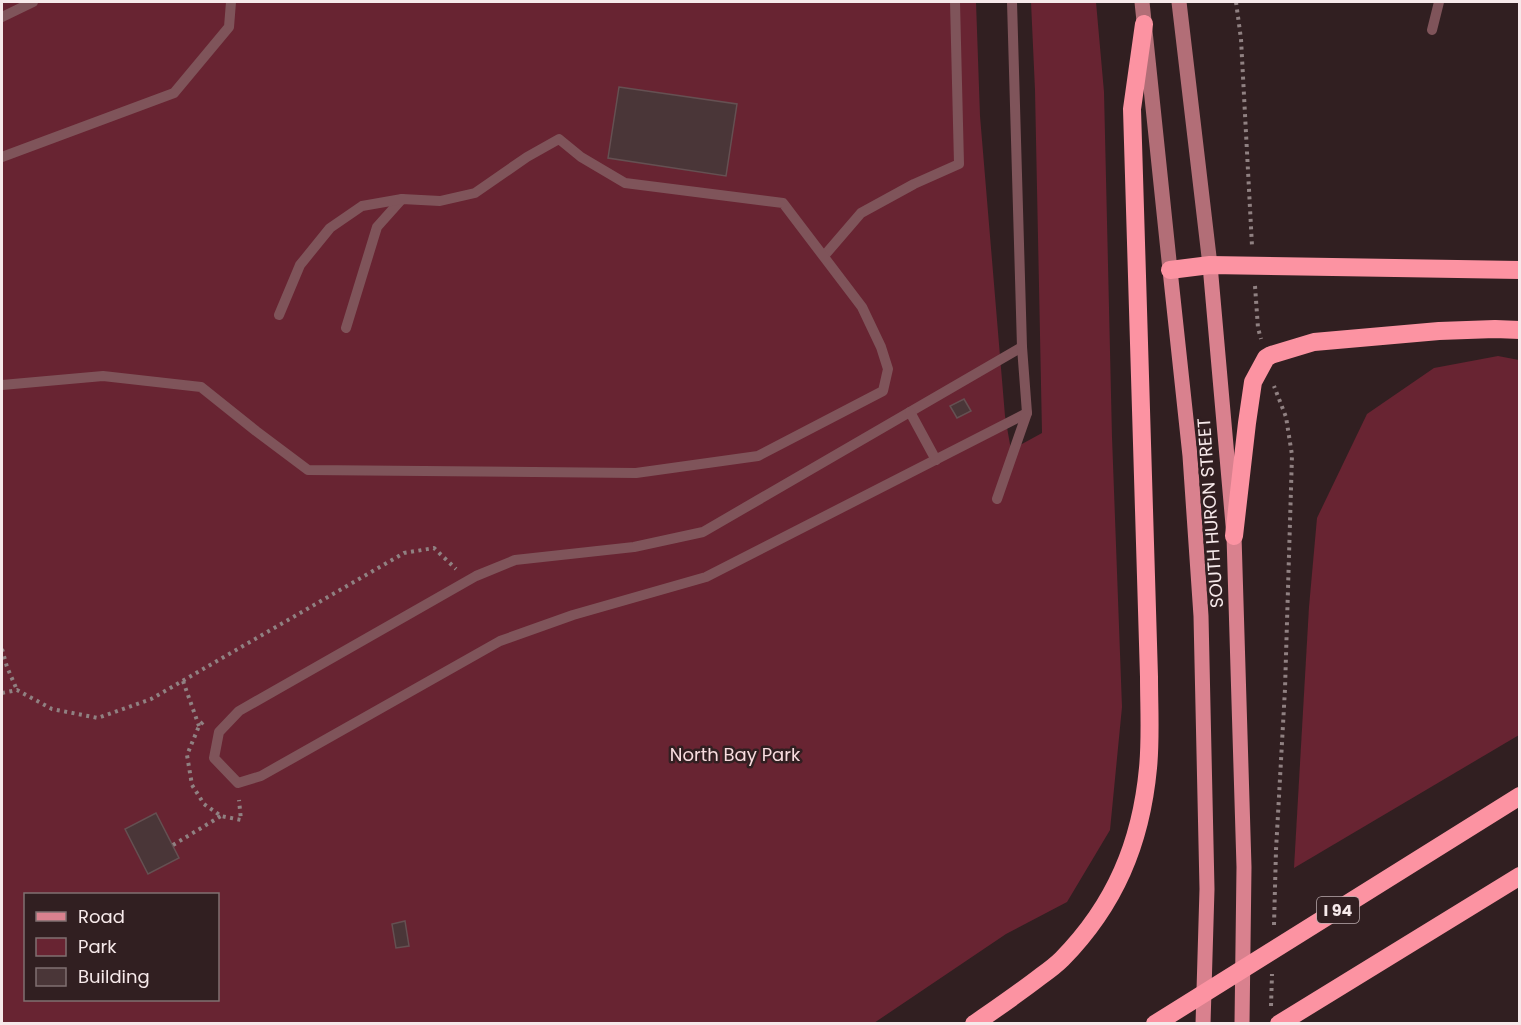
<svg xmlns="http://www.w3.org/2000/svg" width="1521" height="1025" font-family="Poppins,sans-serif">
<style>
.green{fill:#682432;fill-rule:evenodd}
.building{fill:#4a3638;stroke:#655052;stroke-width:1.5}
.lines{fill:none;stroke-linecap:round;stroke-linejoin:round}
.path{stroke:#908182;stroke-width:4;stroke-dasharray:3 4.5;stroke-linecap:butt}
.service{stroke:#7f545a;stroke-width:10}
.secondary{stroke:#b26e77;stroke-width:15}
.primary{stroke:#d9818e;stroke-width:15}
.motorway{stroke:#fc93a2;stroke-width:18}
.labels{text-anchor:middle;dominant-baseline:central;stroke-width:5;stroke-linejoin:round;paint-order:stroke}
.shield{fill:#311f21;stroke:#bbacae;stroke-width:1.5}
.shield-label{font-size:16px;font-weight:bold;fill:#f6e9ea}
.street-label{font-size:18px;fill:#f6e9ea;stroke:#311f21}
.park-label{font-size:18px;fill:#f8dcdf;stroke:#311f21}
</style>
<rect width="100%" height="100%" fill="#311f21"/>
<!-- green -->
<g class="green">
<path d="M2,2h974l4,114 25,300 6,34 31,-17 -7,-343 -4,-88h65l8,90 8,345 10,270 -12,123 -43,72 -61,32 -132,89h-872zM26,894h192v106h-192z"/>
<polygon points="1498,356 1519,360 1519,735 1294,868 1309,607 1317,518 1367,414 1434,368"/>
</g>
<!-- building -->
<g class="building">
<polygon points="619,87 737,104 726,176 608,158"/>
<polygon points="964,399 971,411 957,418 950,406"/>
<polygon points="156,813 179,858 148,874 125,829"/>
<polygon points="405,921 409,946 396,948 392,924"/>
</g>
<g class="lines">
<!-- path -->
<g class="path">
<polyline points="1236,2 1241,39 1252,246"/>
<polyline points="1255,286 1258,328 1261,339"/>
<polyline points="2,649 7,667 17,690"/>
<polyline points="183,681 199,726"/>
<polyline points="2,693 17,690 52,709 98,718 151,699 404,553 434,548 456,569"/>
<polyline points="203,722 199,726 187,755 192,785 204,804 221,816 241,820 239,800"/>
<polyline points="173,845 221,816"/>
<polyline points="1274,925 1276,850 1285,689 1292,455 1286,417 1274,386"/>
<polyline points="1271,1006 1272,974"/>
</g>
<!-- service -->
<g class="service">
<polyline points="2,17 33,2"/>
<polyline points="1432,30 1439,2"/>
<polyline points="2,157 174,93 229,27 231,2"/>
<polyline points="824,256 861,213 914,184 959,164 955,2"/>
<polyline points="346,328 377,227 402,199"/>
<polyline points="1022,347 703,532 634,547 515,560 476,576 239,711 219,732 214,758 238,783 261,776 500,641 573,615 706,577 1027,413"/>
<polyline points="2,385 103,376 201,387 256,431 308,470 636,473 758,456 883,391 888,369 881,347 862,307 783,203 625,183 581,157 559,139 527,157 475,193 440,201 402,199 362,206 330,228 300,265 279,315"/>
<polyline points="910,412 936,460"/>
<polyline points="997,499 1027,413 1022,347 1012,2"/>
</g>
<!-- secondary -->
<g class="secondary">
<polyline points="1142,2 1170,270"/>
<polyline points="1179,2 1210,265"/>
</g>
<!-- primary -->
<g class="primary">
<polyline points="1210,265 1234,536 1244,867 1242,1024"/>
<polyline points="1170,270 1190,456 1201,616 1207,889 1203,1024"/>
</g>
<!-- motorway -->
<g class="motorway">
<polyline points="1170,270 1210,265 1520,270"/>
<polyline points="1234,536 1247,423 1253,382 1266,358 1271,355 1314,342 1439,331 1495,329 1520,330"/>
<path d="M974,1024c23,-16 45,-31 67,-48 7,-5 15,-11 21,-17 53,-54 79,-116 86,-191 3,-30 1,-61 1,-91l-17,-568 12,-85"/>
<polyline points="1155,1024 1520,796"/>
<polyline points="1279,1024 1520,876"/>
</g>
</g>
<g class="labels">
<!-- shield labels -->
<rect class="shield" x="1317" y="897" width="42" height="26" rx="4.5"/>
<g class="shield-label">
<text x="1338" y="910">I 94</text>
</g>
<!-- street labels -->
<g class="street-label">
<text transform="translate(1210 513) rotate(-94)">SOUTH HURON STREET</text>
</g>
<!-- park labels -->
<g class="park-label">
<text x="735" y="754">North Bay Park</text>
</g>
</g>
<!-- border -->
<rect width="1521" height="1025" fill="none" stroke="#f6e9ea" stroke-width="6"/>
<!-- legend -->
<rect x="24" y="893" width="195" height="108" fill="#311f21" stroke="#807071" stroke-width="1.5"/>
<rect x="36" y="912" width="30" height="9" fill="#d9818e" stroke="#807071" stroke-width="1.5"/>
<text x="78" y="923" font-size="18" fill="#f6e9ea">Road</text>
<rect x="36" y="938" width="30" height="18" fill="#682432" stroke="#807071" stroke-width="1.5"/>
<text x="78" y="953" font-size="18" fill="#f6e9ea">Park</text>
<rect x="36" y="968" width="30" height="18" fill="#4a3638" stroke="#807071" stroke-width="1.5"/>
<text x="78" y="983" font-size="18" fill="#f6e9ea">Building</text>
</svg>
